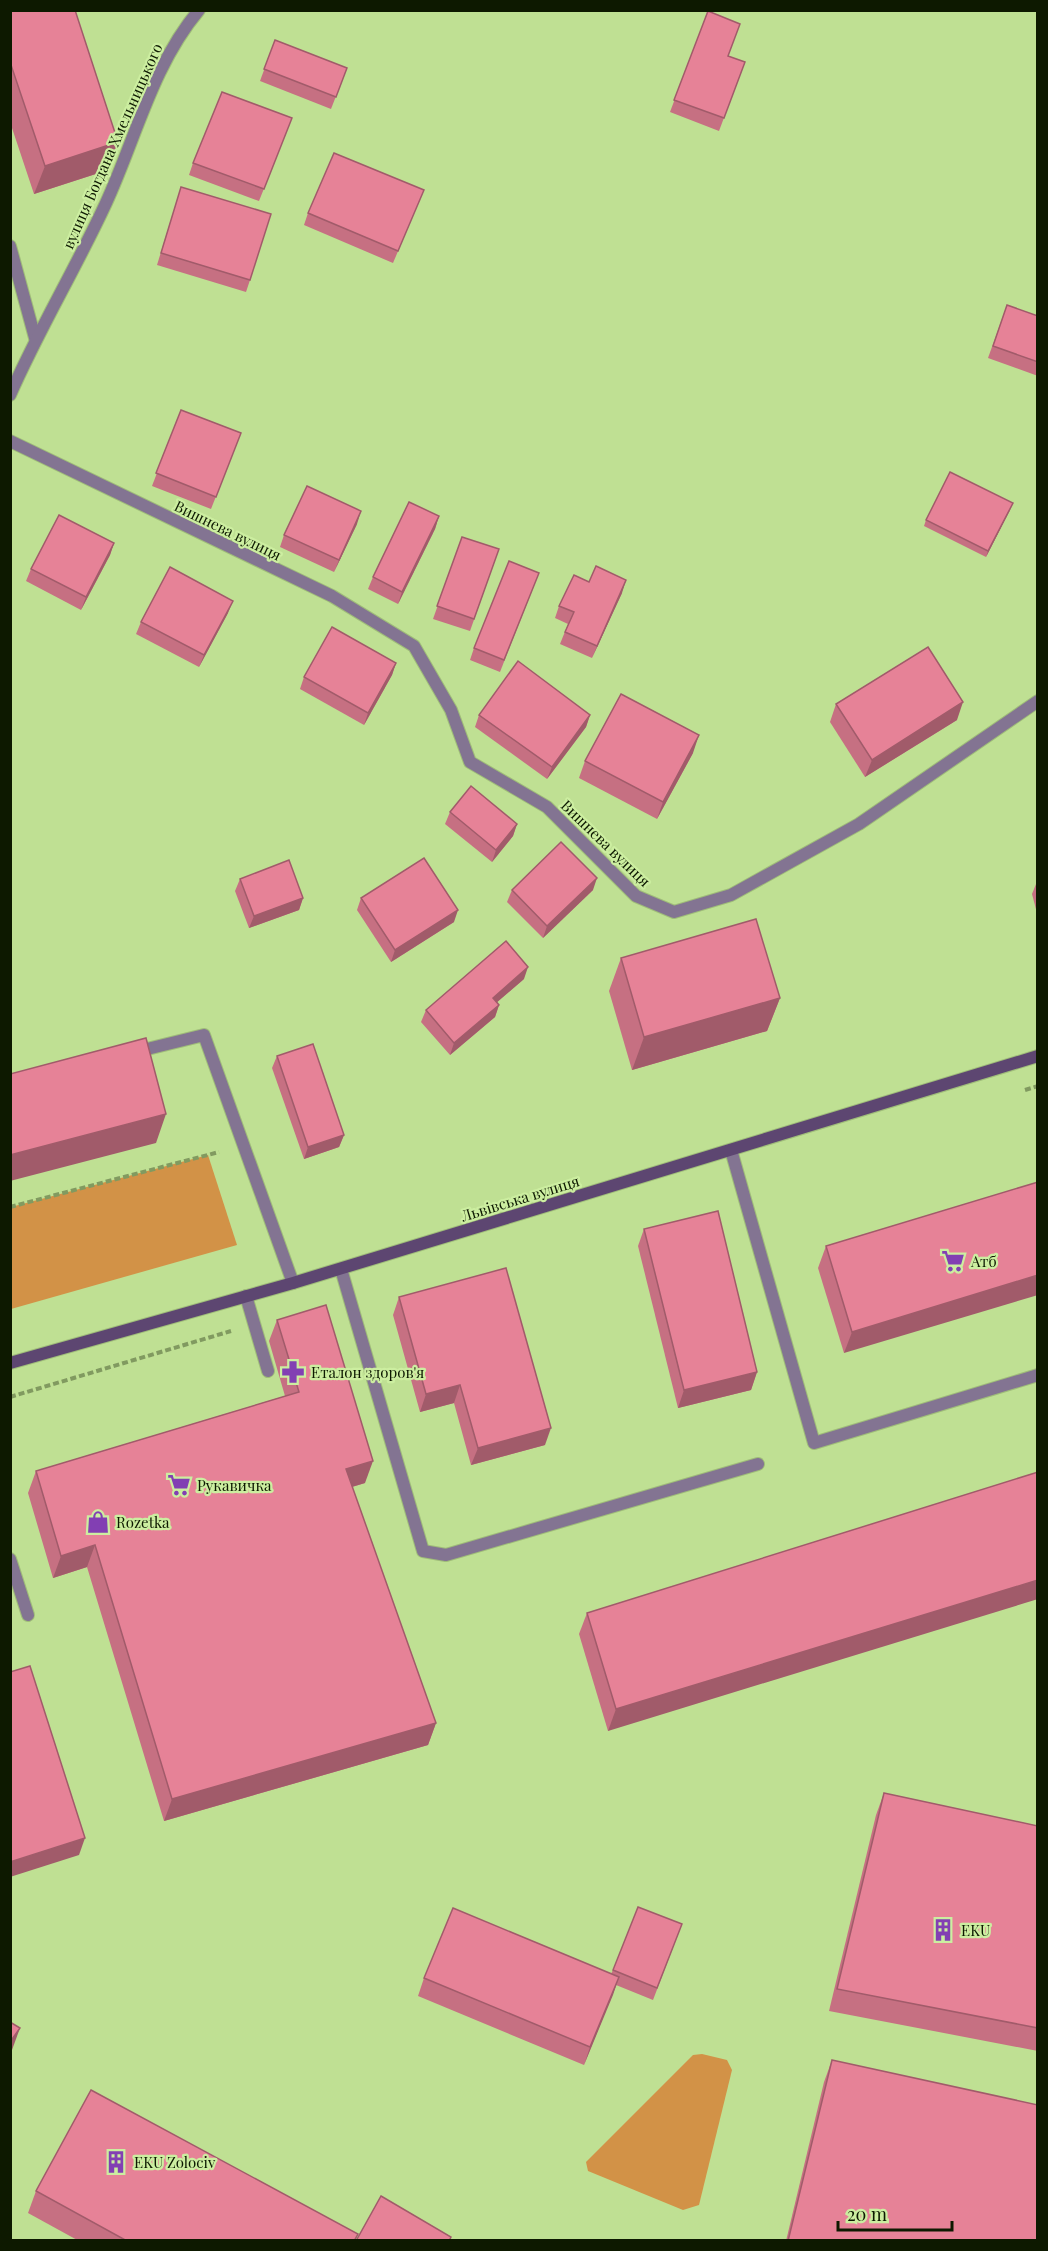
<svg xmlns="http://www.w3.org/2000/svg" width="1048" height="2251" font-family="'Playfair Display',serif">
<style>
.green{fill:#d29247}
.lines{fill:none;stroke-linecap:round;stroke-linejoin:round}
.service-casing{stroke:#9fbc79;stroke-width:14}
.minor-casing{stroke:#9fbc79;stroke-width:14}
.secondary-casing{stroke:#9fbc79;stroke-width:14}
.path{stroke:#819a60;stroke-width:4;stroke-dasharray:6 3;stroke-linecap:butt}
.service{stroke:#837492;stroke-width:12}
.minor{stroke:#837492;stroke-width:12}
.secondary{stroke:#5d4671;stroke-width:12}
.wall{fill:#c67082}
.shaded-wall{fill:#a15b6a}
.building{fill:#e68297;stroke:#a15b6a;stroke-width:1.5}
.labels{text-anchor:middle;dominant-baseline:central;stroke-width:4.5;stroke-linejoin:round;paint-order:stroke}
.street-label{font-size:15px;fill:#0d1900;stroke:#cceea0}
.poi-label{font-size:15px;fill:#0d1900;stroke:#cceea0;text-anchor:start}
</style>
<rect width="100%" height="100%" fill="#bfe093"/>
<!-- green -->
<g class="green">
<polygon points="208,1155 237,1245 11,1309 11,1207"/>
<polygon points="702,2054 727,2060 732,2070 699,2205 683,2210 588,2171 586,2162 693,2055"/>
</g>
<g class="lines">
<!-- service casing -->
<g class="service-casing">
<g id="service">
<polyline points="10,246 35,338"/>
<polyline points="135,1052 204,1035 293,1283"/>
<polyline points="731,1150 814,1443 1038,1375"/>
<polyline points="341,1269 423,1551 446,1555 758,1464"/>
<polyline points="246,1296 268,1371"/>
<polyline points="10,1559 28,1615"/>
</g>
</g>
<!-- minor casing -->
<g class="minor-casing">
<g id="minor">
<path d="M10,395c29,-66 66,-127 96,-192 30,-65 46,-137 93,-193"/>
<polyline points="10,441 332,596 414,646 451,710 470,762 547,807 636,896 674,912 731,895 859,824 1038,701"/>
</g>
</g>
<!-- secondary casing -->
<g class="secondary-casing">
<polyline id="secondary" points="10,1363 293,1283 1038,1056"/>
</g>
<!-- path -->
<g class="path">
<polyline points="1025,1090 1038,1086"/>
<polyline points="10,1207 219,1152"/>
<polyline points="10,1397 231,1331"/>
</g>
<!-- service -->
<use href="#service" class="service"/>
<!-- minor -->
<use href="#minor" class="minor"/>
<!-- secondary -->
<use href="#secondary" class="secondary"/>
</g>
<!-- wall -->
<g class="wall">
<polygon points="10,10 118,142 108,170 34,194 10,122"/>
<polygon points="708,11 728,56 745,62 719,131 670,112"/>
<polygon points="275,40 347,68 331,109 260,81"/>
<polygon points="287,131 259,201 189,175 193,163"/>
<polygon points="181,187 250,280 246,292 157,265"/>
<polygon points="424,190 393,263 304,225 308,213"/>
<polygon points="1007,305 1038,316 1038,376 988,358"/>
<polygon points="181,410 241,433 211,509 152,486"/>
<polygon points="1010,510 986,557 924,526 926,520"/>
<polygon points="439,516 435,529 398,604 368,589 373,577"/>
<polygon points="357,524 334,572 280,547 284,535"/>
<polygon points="462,537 499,549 470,631 433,619"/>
<polygon points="114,543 110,555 81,610 26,581 31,569"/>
<polygon points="539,573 500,672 470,660 474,648"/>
<polygon points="589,582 622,593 592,658 560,644 568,624 555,618 559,606"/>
<polygon points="228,613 199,667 136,634 141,622"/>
<polygon points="396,663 392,675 364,725 300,689 304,677"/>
<polygon points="836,704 957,720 865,777 830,722"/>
<polygon points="479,715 590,715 586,727 547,779 475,727"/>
<polygon points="693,753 657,819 579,778 585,761"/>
<polygon points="450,812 517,824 513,836 492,862 445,824"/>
<polygon points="240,879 303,898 299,910 249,928 235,891"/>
<polygon points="1038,879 1038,917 1032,894"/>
<polygon points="512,890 593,890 543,938 507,902"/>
<polygon points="361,898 454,922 391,962 357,910"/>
<polygon points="621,958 780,998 767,1031 632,1070 609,991"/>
<polygon points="524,979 497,1002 499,1005 495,1017 450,1055 421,1022 426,1010"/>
<polygon points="277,1056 344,1135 339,1147 304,1159 272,1068"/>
<polygon points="1038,1182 844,1353 818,1268 826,1246"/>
<polygon points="644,1229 757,1372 751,1390 678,1408 638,1246"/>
<polygon points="399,1297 545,1445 471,1465 454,1403 420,1412 393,1315"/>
<polygon points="277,1320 365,1483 352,1487 436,1723 428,1745 164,1821 87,1567 53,1578 28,1493 36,1471 285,1396 269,1341"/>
<polygon points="1038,1472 608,1731 579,1634 587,1613"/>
<polygon points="884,1793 1038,1826 1038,2051 829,2011 876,1815"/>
<polygon points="682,1924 653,2000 616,1985 584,2065 418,1996 424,1978 611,1974 613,1970"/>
<polygon points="832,2060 1038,2241 786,2241 824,2082"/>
<polygon points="36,2191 358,2234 355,2241 79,2241 28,2213"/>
</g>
<!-- shaded-wall -->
<g class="shaded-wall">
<polygon points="118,142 108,170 34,194 45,166"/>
<polygon points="1013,503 1010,510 986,557 988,551"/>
<polygon points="361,511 357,524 334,572 339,560"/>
<polygon points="439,516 435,529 398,604 402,592"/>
<polygon points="114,543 110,555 81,610 86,597"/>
<polygon points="626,580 622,593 592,658 597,646"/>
<polygon points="233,601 228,613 199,667 204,655"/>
<polygon points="396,663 392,675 364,725 368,713"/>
<polygon points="963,702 957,720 865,777 872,760"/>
<polygon points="590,715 586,727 547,779 552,767"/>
<polygon points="699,735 693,753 657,819 663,802"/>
<polygon points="517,824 513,836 492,862 496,850"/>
<polygon points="597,878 593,890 543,938 547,926"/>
<polygon points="303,898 299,910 249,928 254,916"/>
<polygon points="458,910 454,922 391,962 395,950"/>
<polygon points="528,967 524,979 488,1010 493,998"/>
<polygon points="780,998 767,1031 632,1070 644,1037"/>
<polygon points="499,1005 495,1017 450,1055 454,1043"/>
<polygon points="166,1114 156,1143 10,1181 10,1155"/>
<polygon points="344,1135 339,1147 304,1159 308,1147"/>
<polygon points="1038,1275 1038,1295 844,1353 852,1332"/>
<polygon points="757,1372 751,1390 678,1408 684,1390"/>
<polygon points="460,1385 454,1403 420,1412 426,1394"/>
<polygon points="551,1428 545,1445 471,1465 478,1448"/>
<polygon points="373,1461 365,1483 338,1491 346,1469"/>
<polygon points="95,1545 87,1567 53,1578 61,1556"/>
<polygon points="1038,1580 1038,1599 608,1731 616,1709"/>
<polygon points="436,1723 428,1745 164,1821 172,1799"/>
<polygon points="85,1838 79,1855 10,1877 10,1862"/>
<polygon points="619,1977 613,1995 584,2065 590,2047"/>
<polygon points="20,2028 12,2050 10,2052 10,2042"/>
</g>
<!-- building -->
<g class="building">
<polygon points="10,10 75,10 118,142 45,166 10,62"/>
<polygon points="708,11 740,24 728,56 745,62 724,118 674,100"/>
<polygon points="275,40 347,68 336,97 264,69"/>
<polygon points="222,92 292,118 264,189 193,163"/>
<polygon points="334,153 424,190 398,251 308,213"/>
<polygon points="181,187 271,214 250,280 161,253"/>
<polygon points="1007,305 1038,316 1038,362 993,346"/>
<polygon points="181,410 241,433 216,497 156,473"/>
<polygon points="950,472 1013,503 988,551 926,520"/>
<polygon points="307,486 361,511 339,560 284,535"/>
<polygon points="409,502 439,516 402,592 373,577"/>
<polygon points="59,515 114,543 86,597 31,569"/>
<polygon points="462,537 499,549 474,619 437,606"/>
<polygon points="509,561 539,573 504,660 474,648"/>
<polygon points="596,566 626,580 597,646 565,632 574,612 559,606 574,575 589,582"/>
<polygon points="170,567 233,601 204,655 141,622"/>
<polygon points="332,627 396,663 368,713 304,677"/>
<polygon points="928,647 963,702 872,760 836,704"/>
<polygon points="518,661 590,715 552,767 479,715"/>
<polygon points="621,694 699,735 663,802 585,761"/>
<polygon points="471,786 517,824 496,850 450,812"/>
<polygon points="561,842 597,878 547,926 512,890"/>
<polygon points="424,858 458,910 395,950 361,898"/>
<polygon points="289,860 303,898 254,916 240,879"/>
<polygon points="756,919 780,998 644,1037 621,958"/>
<polygon points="506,941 528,967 493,998 499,1005 454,1043 426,1010"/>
<polygon points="146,1038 166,1114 10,1155 10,1074"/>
<polygon points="313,1044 344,1135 308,1147 277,1056"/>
<polygon points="1038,1182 1038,1275 852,1332 826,1246"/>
<polygon points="718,1211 757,1372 684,1390 644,1229"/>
<polygon points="506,1268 551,1428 478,1448 460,1385 426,1394 399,1297"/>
<polygon points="326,1305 373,1461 346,1469 436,1723 172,1799 95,1545 61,1556 36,1471 299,1392 277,1320"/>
<polygon points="1038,1472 1038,1580 616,1709 587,1613"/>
<polygon points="30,1666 85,1838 10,1862 10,1672"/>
<polygon points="884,1793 1038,1826 1038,2028 837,1989"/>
<polygon points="638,1907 682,1924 657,1988 613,1970"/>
<polygon points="453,1908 619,1977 590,2047 424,1978"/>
<polygon points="10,2022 20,2028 10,2042"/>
<polygon points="832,2060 1038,2105 1038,2241 788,2241"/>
<polygon points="91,2090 358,2234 354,2241 127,2241 36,2191"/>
<polygon points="381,2196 451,2237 449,2241 356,2241"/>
</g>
<!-- icons -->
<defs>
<g id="supermarket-bare" transform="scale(1.8)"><path d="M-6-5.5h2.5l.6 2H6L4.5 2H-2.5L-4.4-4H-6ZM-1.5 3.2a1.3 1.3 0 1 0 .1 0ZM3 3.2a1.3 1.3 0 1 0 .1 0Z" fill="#823fb3" stroke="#cceea0" stroke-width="2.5" paint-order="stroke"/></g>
<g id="pharmacy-bare" transform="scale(1.8)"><path d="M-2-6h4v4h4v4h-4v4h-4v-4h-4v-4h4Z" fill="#823fb3" stroke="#cceea0" stroke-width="2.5" paint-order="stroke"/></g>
<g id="shop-bare" transform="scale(1.8)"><path d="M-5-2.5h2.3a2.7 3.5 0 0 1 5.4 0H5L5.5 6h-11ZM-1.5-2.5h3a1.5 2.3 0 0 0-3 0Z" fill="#823fb3" stroke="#cceea0" stroke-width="2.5" paint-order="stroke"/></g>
<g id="building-bare" transform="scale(1.8)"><path d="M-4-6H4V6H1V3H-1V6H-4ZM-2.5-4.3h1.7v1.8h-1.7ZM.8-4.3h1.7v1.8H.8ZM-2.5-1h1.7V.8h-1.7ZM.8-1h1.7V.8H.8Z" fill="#823fb3" stroke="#cceea0" stroke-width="2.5" paint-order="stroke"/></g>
</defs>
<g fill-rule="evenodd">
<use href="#supermarket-bare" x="953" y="1261"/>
<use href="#pharmacy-bare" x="293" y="1372"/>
<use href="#supermarket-bare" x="179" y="1485"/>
<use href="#shop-bare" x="98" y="1522"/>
<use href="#building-bare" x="943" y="1930"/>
<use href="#building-bare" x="116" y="2162"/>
</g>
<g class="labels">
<!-- street labels -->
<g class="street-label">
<text transform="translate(112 146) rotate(-66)">вулиця Богдана Хмельницького</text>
<text transform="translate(228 530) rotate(26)">Вишнева вулиця</text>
<text transform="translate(606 843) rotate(44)">Вишнева вулиця</text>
<text transform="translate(520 1198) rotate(-17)">Львівська вулиця</text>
</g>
<!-- poi labels -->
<g class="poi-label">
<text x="971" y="1261">Атб</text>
<text x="311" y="1372">Еталон здоров'я</text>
<text x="197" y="1485">Рукавичка</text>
<text x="116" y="1522">Rozetka</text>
<text x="961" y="1930">EKU</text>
<text x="134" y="2162">EKU Zolociv</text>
</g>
</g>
<!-- border -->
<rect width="1048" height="2251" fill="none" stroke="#0d1900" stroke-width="24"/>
<!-- scale -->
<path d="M838 2221v9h114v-9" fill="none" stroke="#0d1900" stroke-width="3"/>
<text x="847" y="2221" font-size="18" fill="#0d1900" stroke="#cceea0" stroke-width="4.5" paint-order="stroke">20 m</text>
</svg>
